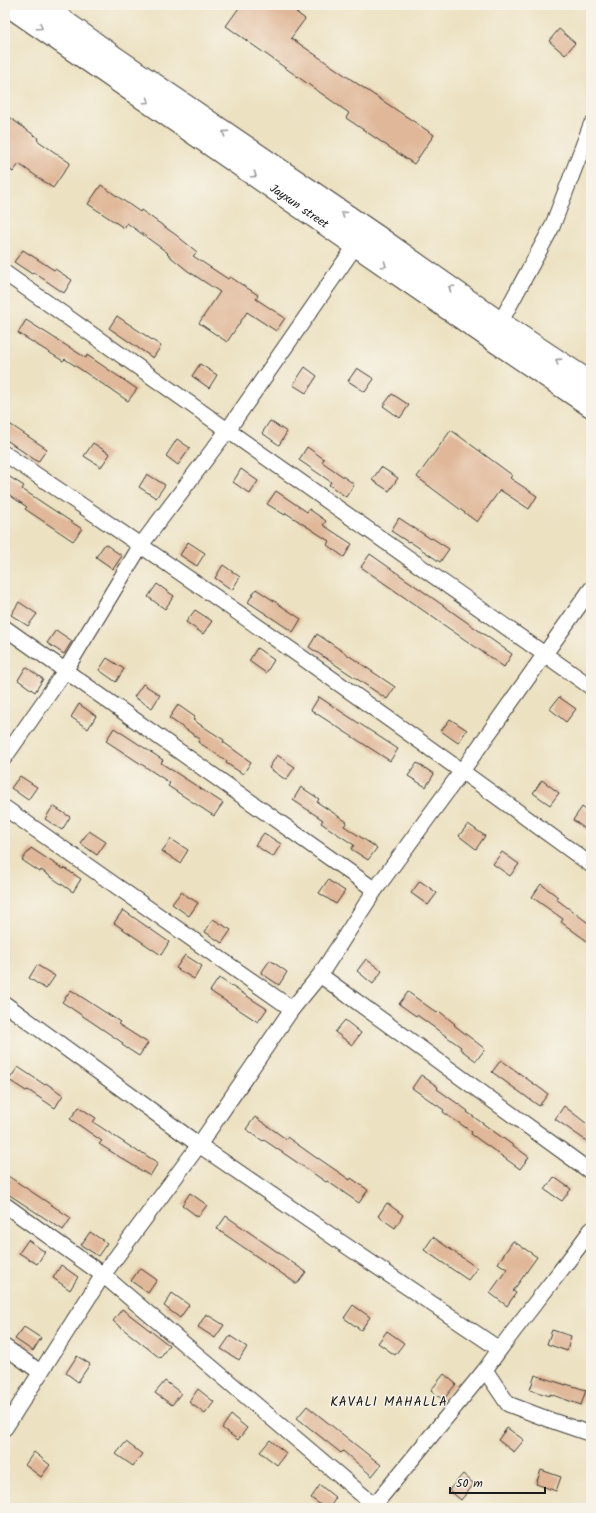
<svg xmlns="http://www.w3.org/2000/svg" width="596" height="1513" font-family="Kalam,sans-serif">
<style>
.building{fill:#e0b798}
.lines{fill:none;stroke-linecap:round;stroke-linejoin:round}
.street-casing{stroke:#3b3a35;stroke-width:17}
.highway-casing{stroke:#3b3a35;stroke-width:24}
.street{stroke:#fff;stroke-width:15}
.highway{stroke:#fff;stroke-width:22}
.oneway{stroke:#999}
.labels{text-anchor:middle;dominant-baseline:central;stroke-width:3;stroke-linejoin:round;paint-order:stroke}
.street-label{font-size:12px;fill:#1c1c1c;stroke:#f7f3e8}
.neighbourhood-label{font-size:13px;letter-spacing:1px;fill:#1c1c1c;stroke:#f7f3e8}
</style>
<rect width="100%" height="100%" fill="#f7f3e8"/>
<filter id="ink" filterUnits="userSpaceOnUse"><feTurbulence type="fractalNoise" baseFrequency=".025" numOctaves="2"/><feDisplacementMap in="SourceGraphic" scale="8" xChannelSelector="R" yChannelSelector="G"/><feConvolveMatrix kernelMatrix="1 2 1 2 8 2 1 2 1" color-interpolation-filters="sRGB"/></filter>
<filter id="wash" filterUnits="userSpaceOnUse"><feTurbulence type="fractalNoise" baseFrequency=".012" numOctaves="4" result="noise"/><feDisplacementMap in="SourceGraphic" scale="16" xChannelSelector="R" yChannelSelector="G"/><feGaussianBlur stdDeviation="0.9" result="paint"/><feColorMatrix in="noise" values="0 0 0 0 0 0 0 0 0 0 0 0 0 0 0 0 0 1.4 0 .05"/><feComposite in="paint" operator="in"/></filter>
<g filter="url(#wash)">
<rect width="100%" height="100%" fill="#ece1c1"/>
<g id="blocks">
<!-- building -->
<g class="building">
<polygon points="241,5 301,5 296,12 305,19 291,38 365,89 434,135 414,164 346,118 349,113 226,26"/>
<polygon points="559,29 575,43 565,55 549,41"/>
<polygon points="5,114 38,138 37,140 70,163 53,188 19,164 13,172 5,166"/>
<polygon points="101,185 140,212 141,210 176,235 197,252 193,256 228,279 230,277 258,295 256,299 285,318 276,331 247,312 227,342 199,323 220,292 188,271 167,254 168,253 127,223 124,228 88,204"/>
<polygon points="23,250 54,270 55,269 72,280 64,293 33,272 32,274 14,262"/>
<polygon points="117,316 161,346 153,358 109,328"/>
<polygon points="26,320 86,358 87,355 137,389 128,401 65,359 63,361 18,333"/>
<polygon points="200,364 217,375 209,388 192,376"/>
<polygon points="305,367 317,376 306,393 293,385"/>
<polygon points="357,368 374,379 365,392 348,381"/>
<polygon points="392,394 409,405 400,418 383,406"/>
<polygon points="5,421 47,449 38,462 5,439"/>
<polygon points="270,421 287,432 279,445 262,433"/>
<polygon points="451,430 512,475 510,478 537,496 529,509 500,490 477,522 417,477"/>
<polygon points="177,439 190,448 178,465 166,456"/>
<polygon points="93,443 110,454 101,467 84,456"/>
<polygon points="307,447 324,459 322,462 354,484 346,497 329,485 331,482 299,460"/>
<polygon points="381,467 398,478 389,491 372,480"/>
<polygon points="241,469 258,481 250,494 233,482"/>
<polygon points="5,474 24,486 22,489 82,529 73,541 25,509 27,507 5,492"/>
<polygon points="147,474 165,485 156,498 139,487"/>
<polygon points="276,491 307,512 309,509 326,521 323,525 352,544 344,557 327,545 329,541 286,513 285,515 267,504"/>
<polygon points="399,518 431,539 432,538 449,549 440,562 409,541 408,542 391,531"/>
<polygon points="188,542 205,553 197,566 180,555"/>
<polygon points="105,544 122,556 113,569 96,557"/>
<polygon points="370,554 512,654 504,667 361,567"/>
<polygon points="223,565 240,577 232,590 215,578"/>
<polygon points="157,584 174,596 165,609 148,597"/>
<polygon points="256,589 301,619 293,632 248,602"/>
<polygon points="19,602 37,614 28,626 11,615"/>
<polygon points="195,610 212,621 203,634 186,622"/>
<polygon points="56,630 72,641 64,654 47,643"/>
<polygon points="317,634 395,687 387,699 309,647"/>
<polygon points="257,648 274,660 266,673 249,661"/>
<polygon points="107,658 124,669 116,682 99,670"/>
<polygon points="26,667 43,679 35,692 18,680"/>
<polygon points="143,684 160,695 152,708 134,697"/>
<polygon points="319,697 398,749 390,761 311,710"/>
<polygon points="559,697 576,709 566,722 550,709"/>
<polygon points="79,704 96,716 88,729 71,717"/>
<polygon points="178,705 195,717 193,720 224,740 223,742 251,762 243,774 226,763 227,761 198,742 200,739 169,718"/>
<polygon points="450,719 467,730 458,743 441,731"/>
<polygon points="114,728 163,760 161,763 223,803 214,816 168,786 170,783 106,741"/>
<polygon points="277,755 295,767 286,780 269,768"/>
<polygon points="417,763 434,774 426,787 408,776"/>
<polygon points="20,776 37,787 28,800 11,788"/>
<polygon points="542,780 559,793 550,805 533,793"/>
<polygon points="301,787 319,799 317,802 347,822 344,826 377,848 368,860 351,849 354,845 321,823 323,820 293,800"/>
<polygon points="53,806 70,817 62,830 45,819"/>
<polygon points="582,807 591,814 591,833 573,820"/>
<polygon points="468,824 485,836 476,849 459,836"/>
<polygon points="89,831 106,842 97,855 80,843"/>
<polygon points="264,833 281,844 273,857 255,845"/>
<polygon points="171,839 188,850 180,863 162,851"/>
<polygon points="31,848 63,869 64,868 81,879 73,892 41,870 40,872 22,860"/>
<polygon points="502,852 519,864 510,876 493,864"/>
<polygon points="328,880 345,891 336,904 319,893"/>
<polygon points="420,881 437,893 428,905 411,893"/>
<polygon points="541,884 558,897 556,899 591,925 591,944 561,922 563,919 532,897"/>
<polygon points="181,892 198,903 189,916 172,904"/>
<polygon points="123,910 169,942 161,955 114,923"/>
<polygon points="213,919 231,930 222,943 205,932"/>
<polygon points="185,955 202,966 194,979 176,968"/>
<polygon points="366,959 382,971 373,984 357,971"/>
<polygon points="270,960 287,972 279,985 261,973"/>
<polygon points="37,965 55,976 46,989 29,978"/>
<polygon points="219,978 267,1009 258,1022 210,991"/>
<polygon points="71,990 120,1022 118,1024 148,1043 139,1056 122,1045 123,1043 62,1002"/>
<polygon points="408,992 437,1013 439,1011 455,1024 454,1025 485,1049 476,1061 460,1049 461,1047 417,1015 416,1016 399,1004"/>
<polygon points="345,1020 361,1033 352,1045 335,1032"/>
<polygon points="501,1060 548,1094 539,1106 492,1072"/>
<polygon points="18,1067 45,1085 46,1083 63,1095 55,1108 28,1090 26,1091 9,1080"/>
<polygon points="421,1075 438,1087 437,1089 468,1111 467,1112 529,1157 520,1169 471,1134 472,1132 443,1112 444,1110 412,1088"/>
<polygon points="564,1106 591,1127 591,1144 555,1119"/>
<polygon points="79,1107 96,1118 93,1122 140,1153 141,1152 158,1163 150,1176 99,1144 102,1141 70,1119"/>
<polygon points="255,1117 286,1139 287,1137 318,1159 318,1158 350,1180 351,1178 368,1190 359,1203 327,1181 326,1182 264,1140 263,1141 246,1129"/>
<polygon points="5,1174 71,1218 63,1230 5,1192"/>
<polygon points="554,1177 571,1189 562,1201 545,1190"/>
<polygon points="190,1193 207,1205 198,1217 182,1205"/>
<polygon points="387,1203 403,1215 395,1228 378,1216"/>
<polygon points="226,1216 306,1272 297,1284 217,1229"/>
<polygon points="90,1232 107,1243 98,1256 81,1245"/>
<polygon points="433,1237 477,1268 468,1280 424,1250"/>
<polygon points="28,1240 45,1252 37,1264 19,1253"/>
<polygon points="513,1241 537,1257 513,1291 516,1293 507,1306 490,1293 507,1269 498,1263"/>
<polygon points="61,1265 78,1277 70,1290 53,1278"/>
<polygon points="140,1268 157,1280 148,1293 131,1281"/>
<polygon points="172,1293 189,1305 180,1318 164,1306"/>
<polygon points="353,1305 370,1317 361,1330 344,1318"/>
<polygon points="122,1309 169,1345 160,1358 113,1321"/>
<polygon points="206,1314 224,1325 215,1338 198,1327"/>
<polygon points="24,1327 41,1338 33,1351 15,1339"/>
<polygon points="552,1330 571,1336 567,1351 547,1344"/>
<polygon points="387,1331 404,1343 395,1355 378,1343"/>
<polygon points="230,1336 247,1347 239,1360 221,1349"/>
<polygon points="77,1356 90,1364 78,1382 66,1373"/>
<polygon points="444,1374 456,1384 443,1400 431,1390"/>
<polygon points="535,1375 566,1385 566,1384 586,1390 581,1405 550,1394 550,1396 530,1390"/>
<polygon points="165,1381 181,1393 172,1405 155,1393"/>
<polygon points="198,1389 214,1402 205,1414 189,1402"/>
<polygon points="307,1406 381,1465 372,1476 343,1451 341,1453 297,1418"/>
<polygon points="231,1415 247,1428 238,1440 222,1428"/>
<polygon points="507,1428 524,1440 514,1452 498,1440"/>
<polygon points="270,1440 286,1453 277,1465 260,1452"/>
<polygon points="126,1442 142,1454 133,1466 116,1454"/>
<polygon points="34,1452 50,1465 41,1477 25,1465"/>
<polygon points="541,1470 561,1477 556,1491 536,1484"/>
<polygon points="463,1474 474,1484 461,1500 449,1490"/>
<polygon points="320,1485 336,1498 329,1508 325,1508 311,1498"/>
</g>
</g>
</g>
<g filter="url(#ink)">
<use href="#blocks" fill-opacity="0" stroke="#3b3a35" stroke-width="1"/>
<g class="lines">
<!-- street casing -->
<g class="street-casing">
<g id="street">
<polyline points="5,273 591,687"/>
<polyline points="500,323 552,227 591,125"/>
<path d="M5,454c199,132 393,270 586,411"/>
<polyline points="5,628 375,890"/>
<polyline points="5,757 65,671 141,545 227,431 356,245"/>
<polyline points="5,808 292,1009"/>
<polyline points="320,975 591,1172"/>
<polyline points="5,1004 199,1145 345,1245 499,1349"/>
<polyline points="5,1205 103,1275 374,1505 375,1508"/>
<polyline points="5,1347 40,1372"/>
<polyline points="485,1370 508,1404 550,1420 591,1434"/>
<polyline points="5,1428 103,1275 199,1145 292,1009 320,975 375,890 462,771 591,589"/>
<path d="M372,1508l113,-138c33,-48 72,-92 106,-140"/>
</g>
</g>
<!-- highway casing -->
<g class="highway-casing">
<g id="highway">
<path id="s1" d="M8,5l484,334 99,67"/>
<polyline points="41,5 114,57 378,237 500,323 591,383"/>
</g>
</g>
<!-- street -->
<use href="#street" class="street"/>
<!-- highway -->
<use href="#highway" class="highway"/>
</g>
<!-- one-way arrows -->
<defs><path id="oneway-chevron" d="M-2-3.5L2.5 0L-2 3.5" fill="none" stroke-width="1.6" stroke-linecap="round" stroke-linejoin="round"/></defs>
<g class="oneway">
<use href="#oneway-chevron" transform="translate(40 27) rotate(35)"/>
<use href="#oneway-chevron" transform="translate(147 101) rotate(35)"/>
<use href="#oneway-chevron" transform="translate(225 133) rotate(-146)"/>
<use href="#oneway-chevron" transform="translate(254 175) rotate(35)"/>
<use href="#oneway-chevron" transform="translate(344 214) rotate(-146)"/>
<use href="#oneway-chevron" transform="translate(384 265) rotate(35)"/>
<use href="#oneway-chevron" transform="translate(451 288) rotate(-145)"/>
<use href="#oneway-chevron" transform="translate(558 361) rotate(-147)"/>
</g>
</g>
<g class="labels">
<!-- street labels -->
<g class="street-label">
<text stroke="none"><textPath href="#s1" startOffset="354">Jayxun street</textPath></text>
</g>
<!-- neighbourhood labels -->
<g class="neighbourhood-label">
<text x="389" y="1402">KAVALI MAHALLA</text>
</g>
</g>
<!-- margin -->
<rect width="596" height="1513" fill="none" stroke="#f7f3e8" stroke-width="20"/>
<!-- scale -->
<path d="M450 1487v6h95v-6" fill="none" stroke="#1c1c1c" stroke-width="2"/>
<text x="456" y="1487" font-size="12" fill="#1c1c1c" stroke="#f7f3e8" stroke-width="3" paint-order="stroke">50 m</text>
</svg>
